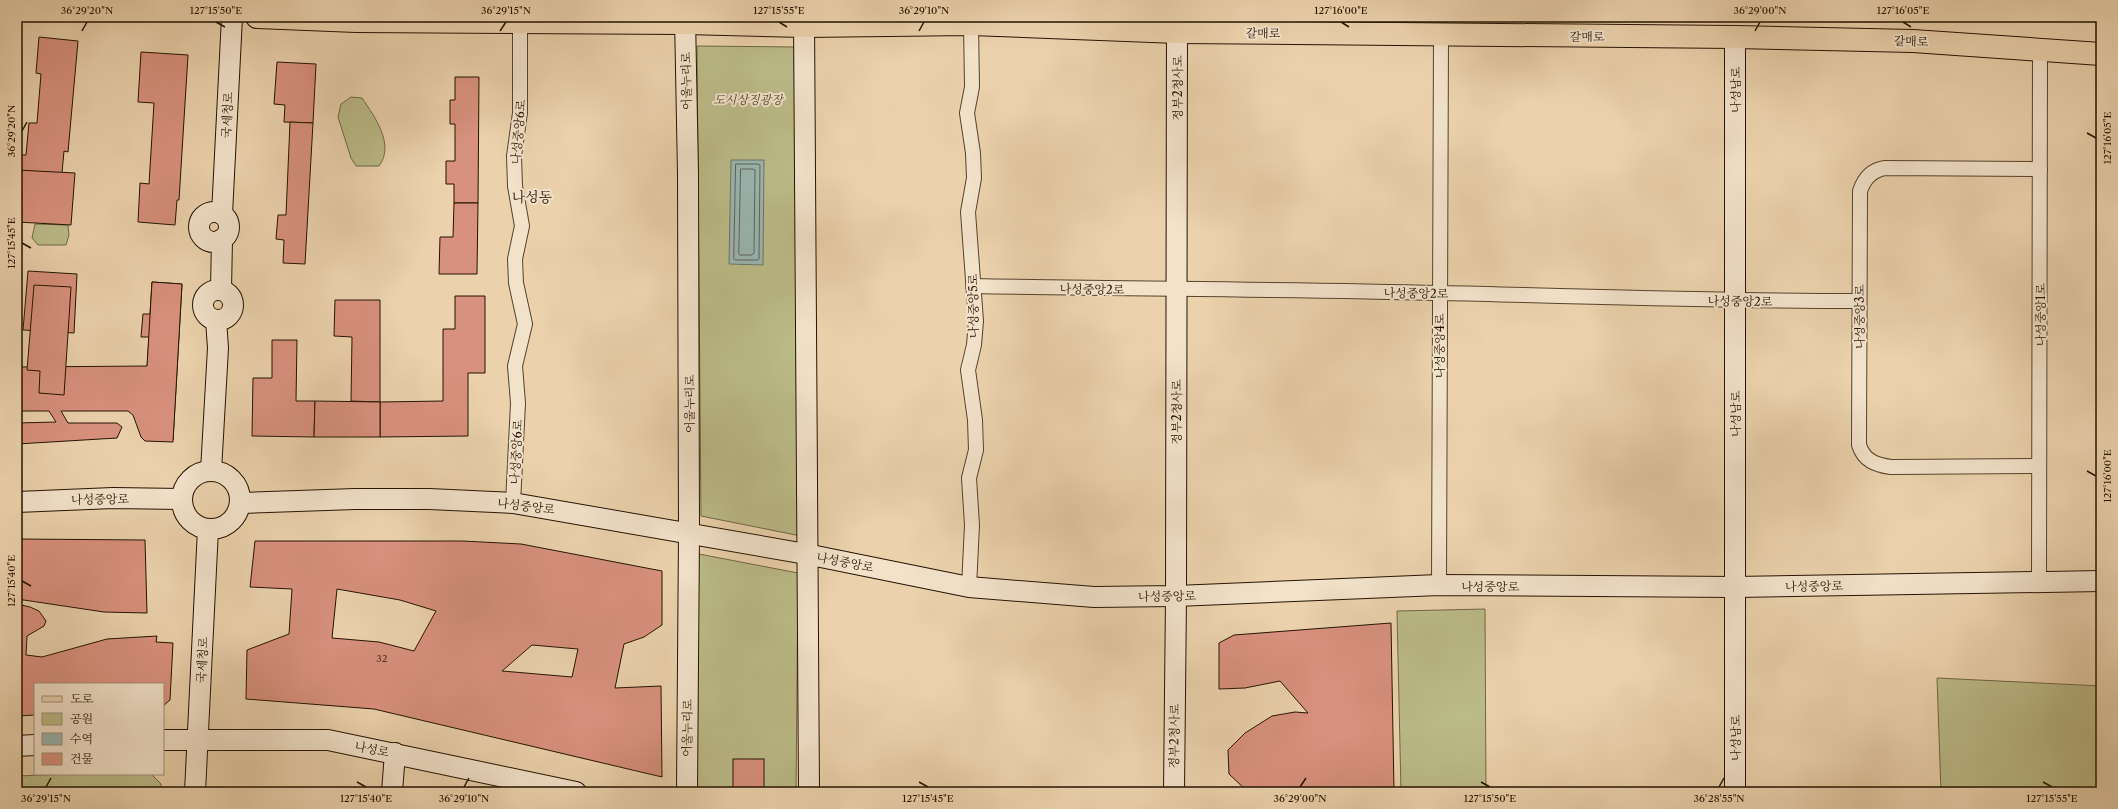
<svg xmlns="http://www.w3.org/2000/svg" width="2118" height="809" font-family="'Libre Caslon Text','Noto Serif KR',serif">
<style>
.green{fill:#bb8;stroke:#706744}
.water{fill:#99b6b1;stroke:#6b756a}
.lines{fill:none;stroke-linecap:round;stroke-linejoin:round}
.shore{stroke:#5f6458;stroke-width:1}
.building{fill:#d8917e;stroke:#251300;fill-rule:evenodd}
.street-casing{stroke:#56432b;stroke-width:16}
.secondary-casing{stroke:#251300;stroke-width:22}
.primary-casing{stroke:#251300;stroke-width:24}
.street{stroke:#f2e2ca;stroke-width:14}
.secondary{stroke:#f2e2ca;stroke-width:20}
.primary{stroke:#ebd2ad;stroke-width:22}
.ticks{fill:none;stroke:#251300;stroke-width:1.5}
.labels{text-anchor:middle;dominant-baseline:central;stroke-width:4;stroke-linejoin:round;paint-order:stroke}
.number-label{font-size:10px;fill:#523220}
.street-label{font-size:12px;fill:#251300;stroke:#f2e2ca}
.park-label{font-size:12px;font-style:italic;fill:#524529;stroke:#f2e2ca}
.quarter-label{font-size:14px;fill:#251300;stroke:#f2e2ca}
.neatline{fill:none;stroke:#251300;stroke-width:1.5}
.ticks-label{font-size:10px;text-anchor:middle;fill:#251300}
</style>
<rect width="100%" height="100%" fill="#ebd2ad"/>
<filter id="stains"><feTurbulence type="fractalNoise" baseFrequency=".005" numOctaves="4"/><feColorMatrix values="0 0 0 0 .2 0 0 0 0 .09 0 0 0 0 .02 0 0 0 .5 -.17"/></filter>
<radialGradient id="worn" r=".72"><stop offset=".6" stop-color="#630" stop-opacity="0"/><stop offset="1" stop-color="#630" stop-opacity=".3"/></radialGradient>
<!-- green -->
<g class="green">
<polygon points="697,46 798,47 801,536 701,516"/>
<polygon points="17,75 21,96 17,118"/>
<path d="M351,97l11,1c13,19 33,47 17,68h-23l-5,-8 -13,-41 3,-13z"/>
<polygon points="35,224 68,225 69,235 66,245 38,245 32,238"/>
<polygon points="699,554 798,573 796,792 699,792 692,769"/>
<polygon points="1485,609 1486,792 1401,792 1397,611"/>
<polygon points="1937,678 2101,686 2101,792 1941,792"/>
<polygon points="68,774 151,774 161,784 160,792 17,792 17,776"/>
</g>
<!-- water -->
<polygon class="water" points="731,160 764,160 763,265 729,264"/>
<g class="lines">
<!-- shore -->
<g class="shore">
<polygon points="736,164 758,164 760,165 759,259 757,260 735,260 734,259"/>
<polygon points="741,169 753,169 755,170 754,253 752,255 740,255 739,254"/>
</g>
</g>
<!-- building -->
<g class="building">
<polygon points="39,37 78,41 68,152 64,151 58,217 17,215 21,155 26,155 29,123 37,123 41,74 36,73"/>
<polygon points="141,52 188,55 179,200 177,200 175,225 138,222 140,183 149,184 154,103 138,102"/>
<polygon points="277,62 316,64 313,123 284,122 285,105 274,104"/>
<polygon points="455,77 479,77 478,203 454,203 454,184 446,184 446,161 455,161 455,124 450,124 450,100 455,100"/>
<polygon points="290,122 313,123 305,264 283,263 284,240 276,239 278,215 286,215"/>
<polygon points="17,170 75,173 71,225 17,222"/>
<polygon points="454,203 478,203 477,274 439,274 440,237 453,237"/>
<polygon points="28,271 77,274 74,333 23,330"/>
<polygon points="152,282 182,284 173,440 147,438 148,408 140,408 141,383 146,383 149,337 141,337 143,314 150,314"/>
<polygon points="152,282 182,284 173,442 145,441 141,437 133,415 128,411 61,411 68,423 117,423 122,427 117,438 17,444 17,423 56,422 49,411 17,411 17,367 147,366"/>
<polygon points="34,285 71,287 64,395 39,393 40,371 27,370"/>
<polygon points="455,296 485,296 485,373 468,373 468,436 380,437 380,402 443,401 443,329 455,329"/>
<polygon points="335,300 380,300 380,402 351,401 352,337 334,336"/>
<polygon points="272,340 297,340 296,401 315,401 314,437 252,436 253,378 272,378"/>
<polygon points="315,401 380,402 380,437 314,437"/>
<polygon points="17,539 145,540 147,613 104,612 17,599"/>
<path d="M255,541h207l59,3 141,27v54l-18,12 -20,7 -9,44 46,-2 1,91 -288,-68 -128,-10 1,-49 42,-16 3,-45 -42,-2zM337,589l63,11 36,11 -22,40 -35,-9 -47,-4zM532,645l46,4 -6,28 -70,-6z"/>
<polygon points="17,604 30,607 39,611 46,621 44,626 27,636 26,655 42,657 107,639 157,636 156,642 173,643 170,700 163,706 163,684 35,684 35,715 17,716"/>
<polygon points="1391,623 1394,791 1248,792 1229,774 1228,750 1245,733 1272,716 1295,712 1308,713 1280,681 1245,688 1219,689 1219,643 1234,635"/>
<rect x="733" y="759" width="31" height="30"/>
</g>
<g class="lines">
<!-- street casing -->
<g class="street-casing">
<g id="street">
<path d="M973,286c156,3 312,3 468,7 139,3 279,8 418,8"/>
<path d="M2039,466l-148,1c-15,-2 -27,-6 -32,-22l1,-254c4,-12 12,-21 25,-23l155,1"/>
<polyline points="513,503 518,403 515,366 525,324 516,283 515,259 522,226 515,186 514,156 520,113 520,22"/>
<polyline points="2039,582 2040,48"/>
<polyline points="1439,585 1441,35"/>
<polyline points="969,587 972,525 969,478 976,450 975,420 968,370 974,345 976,321 968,212 974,178 973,153 967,113 972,87 971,24"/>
</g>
</g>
<!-- secondary casing -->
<g class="secondary-casing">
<g id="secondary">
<polyline points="685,17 688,174 689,533 687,792"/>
<polyline points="804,17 809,792"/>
<circle cx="214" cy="227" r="15"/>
<polyline points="222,214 232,17"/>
<polyline points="221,290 222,239"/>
<circle cx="218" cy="305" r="15"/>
<polyline points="211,471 218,348 216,320"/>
<circle cx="211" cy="500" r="29"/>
<polyline points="17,502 113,498 182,499"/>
<polyline points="240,503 355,499 429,499 513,503 806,554 969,587 1094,597 1176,596 1439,585 1735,587 2101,581"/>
<polyline points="163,740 328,740 576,792"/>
<polyline points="17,746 35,745"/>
<polyline points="195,792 208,529"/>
<polyline points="392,792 395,753"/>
<polyline points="1174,792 1176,596 1177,17"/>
<polyline points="1735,792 1735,37"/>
</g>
</g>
<!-- primary casing -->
<g class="primary-casing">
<polyline id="primary" points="257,17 356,21 685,23 804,26 971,24 1177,32 1735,37 1913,41 2101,54"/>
</g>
<!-- street -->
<use href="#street" class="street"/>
<!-- secondary -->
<use href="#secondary" class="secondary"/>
<!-- primary -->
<use href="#primary" class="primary"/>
</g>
<!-- ticks -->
<path class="ticks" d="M216,22l9,5M779,22l8,5M1341,22l8,5M1903,22l8,5M82,31l5,-9M500,31l6,-9M919,31l5,-9M1755,31l5,-9M22,131l5,-9M2087,133l9,5M22,243l9,5M2087,471l9,5M22,581l9,5M357,782l9,5M919,782l9,5M1481,782l9,5M2043,782l9,5M46,787l5,-9M464,787l5,-9M1300,787l6,-9M1719,787l5,-9"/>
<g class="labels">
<!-- number labels -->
<g class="number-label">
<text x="382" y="658">32</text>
</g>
<!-- street labels -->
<g class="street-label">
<text transform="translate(1263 33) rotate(1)">갈매로</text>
<text x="1587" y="36">갈매로</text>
<text transform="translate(1911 41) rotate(2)">갈매로</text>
<text transform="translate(686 81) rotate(-91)">어울누리로</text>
<text transform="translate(1177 88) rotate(-90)">정부2청사로</text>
<text transform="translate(1735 90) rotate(-90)">나성남로</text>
<text transform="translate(227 115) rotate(-87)">국세청로</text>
<text transform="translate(518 132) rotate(-85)">나성중앙6로</text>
<text transform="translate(1092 289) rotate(1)">나성중앙2로</text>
<text transform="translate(1416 293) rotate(1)">나성중앙2로</text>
<text transform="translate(1740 301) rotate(1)">나성중앙2로</text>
<text transform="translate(973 306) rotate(-91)">나성중앙5로</text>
<text transform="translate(2040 315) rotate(-90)">나성중앙1로</text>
<text transform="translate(1859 317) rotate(-90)">나성중앙3로</text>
<text transform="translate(1439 346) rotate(-90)">나성중앙4로</text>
<text transform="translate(689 404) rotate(-90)">어울누리로</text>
<text transform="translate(1176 412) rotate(-90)">정부2청사로</text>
<text transform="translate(1735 414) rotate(-90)">나성남로</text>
<text transform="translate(516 452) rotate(-87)">나성중앙6로</text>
<text transform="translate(100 499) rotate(-1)">나성중앙로</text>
<text transform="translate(526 506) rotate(7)">나성중앙로</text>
<text transform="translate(845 562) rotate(11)">나성중앙로</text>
<text x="1490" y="586">나성중앙로</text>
<text transform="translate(1814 586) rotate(-1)">나성중앙로</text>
<text transform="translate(1167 596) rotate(-1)">나성중앙로</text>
<text transform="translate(202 660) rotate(-87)">국세청로</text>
<text transform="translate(687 728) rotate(-89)">어울누리로</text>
<text transform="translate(1174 736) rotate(-89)">정부2청사로</text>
<text transform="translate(1735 738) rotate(-90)">나성남로</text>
<text transform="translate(372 749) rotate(11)">나성로</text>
</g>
<!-- park labels -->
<g class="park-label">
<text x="748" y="99">도시상징광장</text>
</g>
<!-- quarter labels -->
<g class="quarter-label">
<text x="532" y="197">나성동</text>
</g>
</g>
<!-- margin -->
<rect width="2118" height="809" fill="none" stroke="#ebd2ad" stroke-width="44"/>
<!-- legend -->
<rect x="34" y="683" width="130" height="92" fill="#f2e2ca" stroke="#a08f79"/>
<rect x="42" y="696" width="20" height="6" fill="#ebd2ad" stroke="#a08f79"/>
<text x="70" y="703" font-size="12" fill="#251300">도로</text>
<rect x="42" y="713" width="20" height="12" fill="#bbbb88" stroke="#a08f79"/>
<text x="70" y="723" font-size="12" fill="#251300">공원</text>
<rect x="42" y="733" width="20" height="12" fill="#99b6b1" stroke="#a08f79"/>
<text x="70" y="743" font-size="12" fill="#251300">수역</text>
<rect x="42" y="753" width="20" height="12" fill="#d8917e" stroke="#a08f79"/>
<text x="70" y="763" font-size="12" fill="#251300">건물</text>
<rect x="22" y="22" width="2074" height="765" class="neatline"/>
<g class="ticks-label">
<text x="87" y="14">36°29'20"N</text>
<text x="216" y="14">127°15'50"E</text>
<text x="506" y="14">36°29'15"N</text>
<text x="779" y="14">127°15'55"E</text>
<text x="924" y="14">36°29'10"N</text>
<text x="1341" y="14">127°16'00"E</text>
<text x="1760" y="14">36°29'00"N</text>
<text x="1903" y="14">127°16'05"E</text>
<text transform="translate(11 131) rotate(-90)" y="4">36°29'20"N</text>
<text transform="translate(2107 138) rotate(-90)" y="4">127°16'05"E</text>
<text transform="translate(11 243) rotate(-90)" y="4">127°15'45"E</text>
<text transform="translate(2107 476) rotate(-90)" y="4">127°16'00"E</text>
<text transform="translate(11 581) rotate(-90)" y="4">127°15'40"E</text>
<text x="46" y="802">36°29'15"N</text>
<text x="366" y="802">127°15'40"E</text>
<text x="464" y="802">36°29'10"N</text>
<text x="928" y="802">127°15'45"E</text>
<text x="1300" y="802">36°29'00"N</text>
<text x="1490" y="802">127°15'50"E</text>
<text x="1719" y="802">36°28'55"N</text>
<text x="2052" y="802">127°15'55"E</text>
</g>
<rect width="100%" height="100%" filter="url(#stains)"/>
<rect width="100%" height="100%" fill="url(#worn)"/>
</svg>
